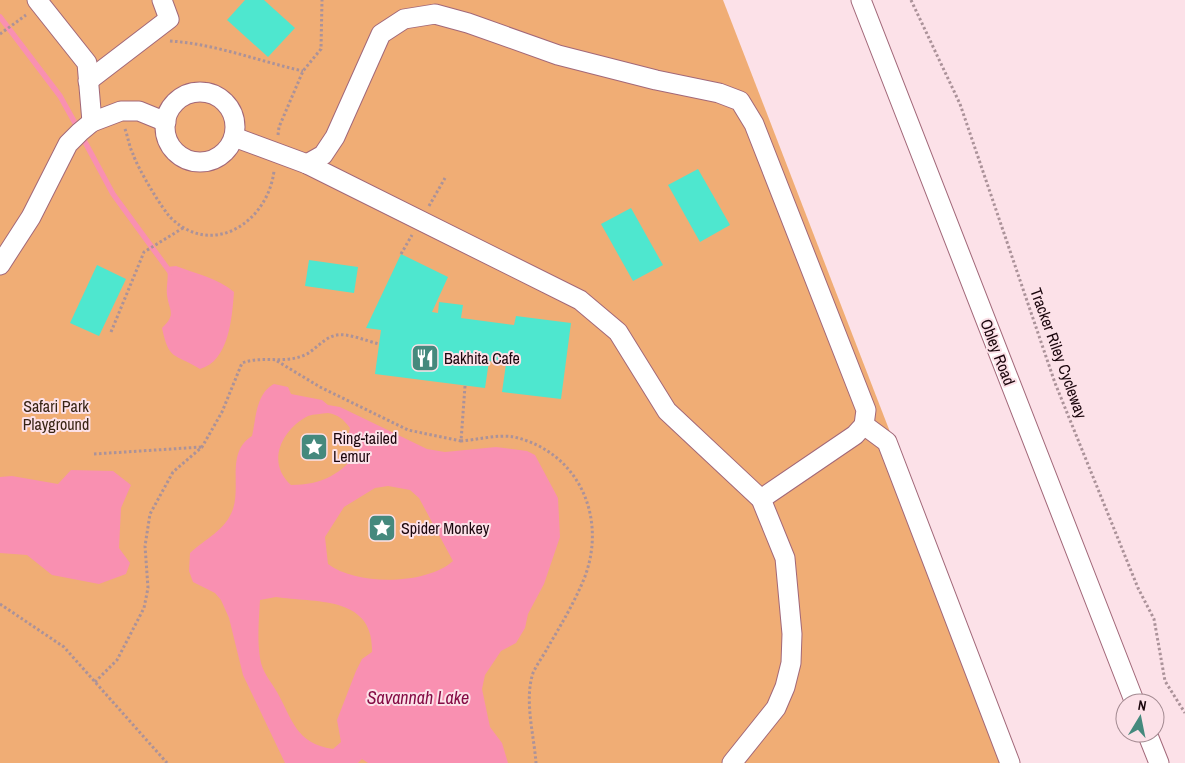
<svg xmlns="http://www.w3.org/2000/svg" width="1185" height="763" font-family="'Archivo Narrow',sans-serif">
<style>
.green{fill:#f0ad75}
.water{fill:#f990b1;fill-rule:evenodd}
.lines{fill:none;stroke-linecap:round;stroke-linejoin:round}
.stream{stroke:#f990b1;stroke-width:5.5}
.building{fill:#4ee7cf}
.minor-casing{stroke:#a26879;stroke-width:21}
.path{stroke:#ab9299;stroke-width:3;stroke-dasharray:2.5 2.5;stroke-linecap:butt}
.minor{stroke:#fff;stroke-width:19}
.labels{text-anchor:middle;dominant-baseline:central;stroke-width:4;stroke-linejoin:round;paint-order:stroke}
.street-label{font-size:16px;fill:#1b060d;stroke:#fce1e8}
.poi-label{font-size:16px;fill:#1b060d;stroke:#fce1e8;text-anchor:start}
.park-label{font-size:16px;fill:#372414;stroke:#fce1e8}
.water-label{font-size:18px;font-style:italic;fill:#850c45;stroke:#fce1e8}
</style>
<rect width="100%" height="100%" fill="#fce1e8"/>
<!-- green -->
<polygon class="green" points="0,0 723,0 1018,763 0,763"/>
<!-- water -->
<g class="water">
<path d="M176,266c20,8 42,12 58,26 -2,26 -5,69 -34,77 -26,-16 -31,-8 -38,-41 15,-14 7,-17 5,-33 -1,-9 2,-17 0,-28z"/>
<path d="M274,384l14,3 3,7 31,6 6,5 12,2 87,42 18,3 51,-5 31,4 8,4 23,43 2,39 -16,47 -16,30 -3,14 -9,15 -15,8 -16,24 -3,14 8,38 12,16 6,20h-140l-6,-4 -4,4h-73l-42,-88 -14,-57 -8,-18 -6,-7 -22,-11 -4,-11 1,-18c15,-14 36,-23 43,-44 8,-24 -7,-57 19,-73 4,-17 4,-43 22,-52zM328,413c11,2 15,6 22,15l-2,9 12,12c-18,25 -38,36 -69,36 -25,-22 -10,-55 17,-69 6,-2 13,-2 20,-3zM388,486l22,4 9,8 34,63c-27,24 -96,25 -125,3l-3,-27 19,-30 31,-19zM276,597c39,6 98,-2 96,55l-10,7 -6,12 -19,49 4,22 -8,7c-38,-6 -40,-29 -56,-57 -7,-12 -15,-20 -17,-34 -3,-19 -1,-39 0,-58z"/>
<polygon points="71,470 113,471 131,485 121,508 119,548 130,563 126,574 99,584 52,575 27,555 0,553 0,477 12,476 58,484"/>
</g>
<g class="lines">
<!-- stream -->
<g class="stream">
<polyline points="0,17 60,96 75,123"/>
<polyline points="85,142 113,194 170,272"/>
</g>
</g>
<!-- building -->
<g class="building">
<polygon points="245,0 264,0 295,28 268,57 227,20"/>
<polygon points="698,169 730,225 700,242 668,185"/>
<polygon points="631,208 663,265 633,281 601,224"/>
<polygon points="401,254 448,277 432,312 438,313 439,302 463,305 461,318 514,325 516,316 571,323 561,399 502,392 506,364 489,361 485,388 375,374 381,330 366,328"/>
<polygon points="309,260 358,267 354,293 305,286"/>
<polygon points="97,265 126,279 99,336 70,323"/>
</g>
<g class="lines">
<!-- minor casing -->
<g class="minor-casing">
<g id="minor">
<polyline points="37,0 87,63 92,122"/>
<polyline points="861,0 1135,703"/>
<polyline points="88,81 169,19 162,0"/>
<circle cx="200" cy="127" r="35"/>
<polyline points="234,137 307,164 580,300 618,332 667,411 761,499 785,558 792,634 791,663 785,687 776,708 732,763"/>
<polyline points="307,164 323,155 335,137 381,34 404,19 435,14 468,23 558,55 656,80 719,93 740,101 754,124 866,410 864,425 855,435 761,499"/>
<polyline points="0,265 31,217 68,144 80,132 92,122 121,111 139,111 166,122"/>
<polyline points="864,425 887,442 1010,763"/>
<polyline points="1147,733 1159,763"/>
</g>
</g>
<!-- path -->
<g class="path">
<polyline points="911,0 960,104 1055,383 1138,588 1154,619 1165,681 1185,713"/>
<polyline points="0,34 26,15"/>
<path d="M170,41c46,3 88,20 133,30"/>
<path d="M125,129c3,8 4,17 8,25 4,13 30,57 39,65 42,39 96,2 102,-48"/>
<polyline points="278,135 279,127 303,71 321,49 322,0"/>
<polyline points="429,206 445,178"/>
<polyline points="401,254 412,235"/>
<polyline points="111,332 144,252 183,228"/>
<polyline points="277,361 320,387 408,430 461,441"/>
<path d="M465,386l-4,55c15,-1 37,-7 53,-4 65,15 94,81 70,142 -10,24 -23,46 -36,68 -4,8 -11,17 -15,26 -9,27 1,62 3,90"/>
<polyline points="94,454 202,447"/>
<polyline points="0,604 64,647 167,763"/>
<path d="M95,682l22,-22 27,-52 4,-20 -3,-42 5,-32 23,-42 29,-25 20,-35 20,-49c21,-8 43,2 65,-9 10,-6 18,-17 30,-19 11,-2 30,6 42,9"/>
</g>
<!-- minor -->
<use href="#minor" class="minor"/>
</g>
<!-- icons -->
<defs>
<g id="restaurant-square" transform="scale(1.4375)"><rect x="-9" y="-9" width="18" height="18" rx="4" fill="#45897d" stroke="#fce1e8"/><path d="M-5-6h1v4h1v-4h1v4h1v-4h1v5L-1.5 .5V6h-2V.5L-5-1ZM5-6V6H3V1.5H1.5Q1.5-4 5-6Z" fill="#fff"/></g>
<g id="sight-square" transform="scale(1.4375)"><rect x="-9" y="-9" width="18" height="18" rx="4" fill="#45897d" stroke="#fce1e8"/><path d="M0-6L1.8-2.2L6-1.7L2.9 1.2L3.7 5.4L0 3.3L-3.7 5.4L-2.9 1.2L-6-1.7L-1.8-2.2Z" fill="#fff"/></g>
</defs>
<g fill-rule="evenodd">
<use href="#restaurant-square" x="425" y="358"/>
<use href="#sight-square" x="314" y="447"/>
<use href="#sight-square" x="382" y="528"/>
</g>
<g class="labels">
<!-- street labels -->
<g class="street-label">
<text transform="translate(998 352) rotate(69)">Obley Road</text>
<text transform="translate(1059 353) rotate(70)">Tracker Riley Cycleway</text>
</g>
<!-- poi labels -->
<g class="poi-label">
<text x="444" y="358">Bakhita Cafe</text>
<text x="333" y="438">Ring-tailed<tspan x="333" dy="18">Lemur</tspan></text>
<text x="401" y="528">Spider Monkey</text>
</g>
<!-- park labels -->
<g class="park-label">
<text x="56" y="406">Safari Park<tspan x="56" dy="18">Playground</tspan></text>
</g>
<!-- water labels -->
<g class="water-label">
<text x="418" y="697">Savannah Lake</text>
</g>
</g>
<!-- north arrow -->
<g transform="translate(1140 718) rotate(10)"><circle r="24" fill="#fce1e8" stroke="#a28990"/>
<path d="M0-4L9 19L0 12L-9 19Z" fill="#45897d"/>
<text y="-8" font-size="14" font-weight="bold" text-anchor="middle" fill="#1b060d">N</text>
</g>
</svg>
